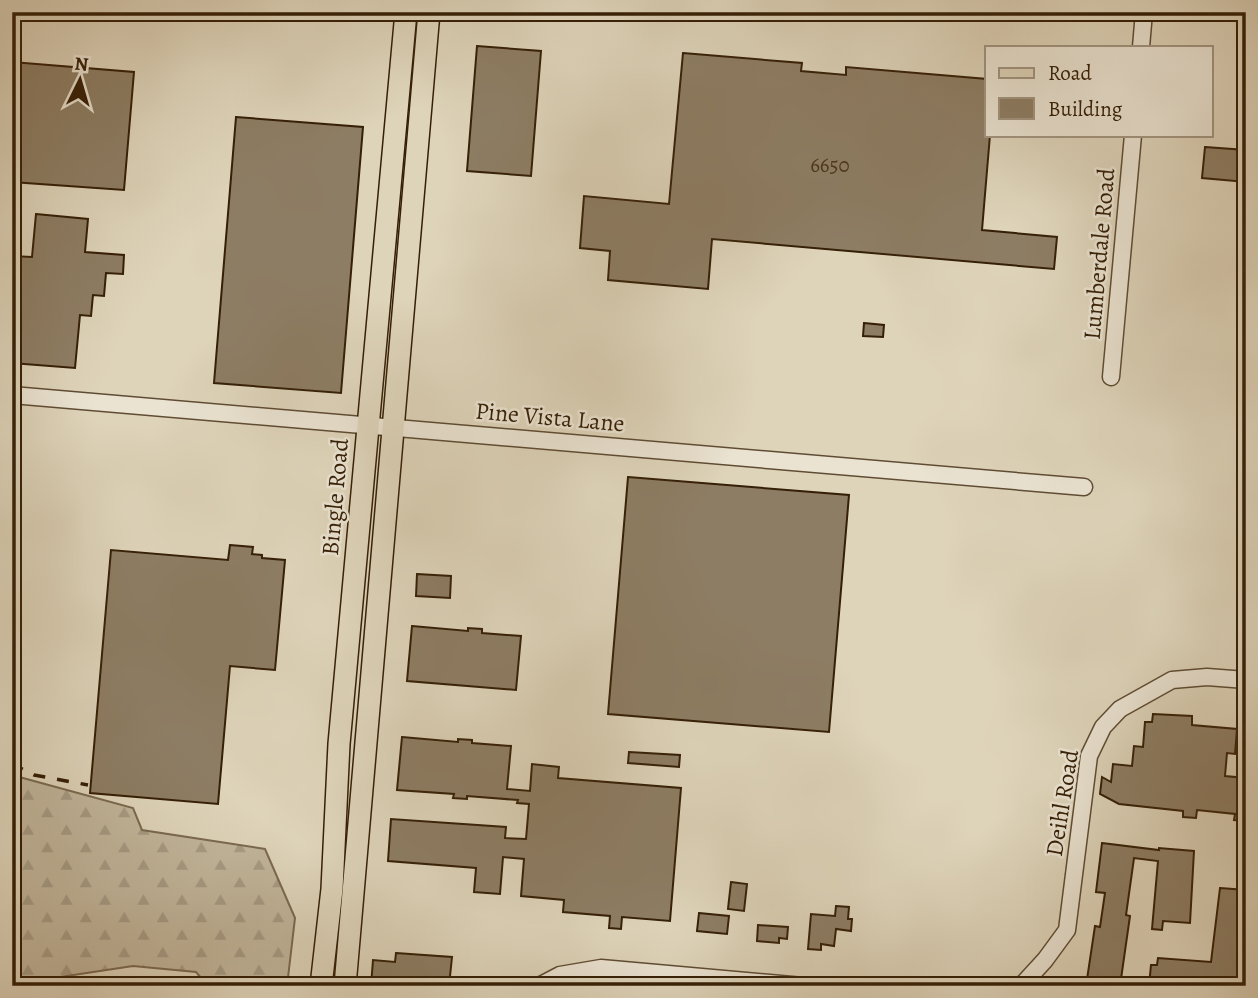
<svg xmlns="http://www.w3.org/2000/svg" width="1258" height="998" font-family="Alegreya,serif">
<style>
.forest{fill:url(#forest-firs);stroke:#7b6a50;stroke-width:2}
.building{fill:#8d7d64;stroke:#351f06;stroke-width:2}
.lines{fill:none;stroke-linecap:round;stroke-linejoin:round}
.minor-casing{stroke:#5f4c33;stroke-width:19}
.major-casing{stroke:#351f06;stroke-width:24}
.minor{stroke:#eae3d2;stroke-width:16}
.major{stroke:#ded4ba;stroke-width:21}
.rail{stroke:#351f06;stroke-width:3.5;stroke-dasharray:12 12;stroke-linecap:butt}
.labels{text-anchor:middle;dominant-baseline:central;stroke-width:5;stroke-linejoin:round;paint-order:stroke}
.number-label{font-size:21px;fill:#4b361e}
.street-label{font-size:24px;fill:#351f06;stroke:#eae3d2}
</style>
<defs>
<pattern id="forest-firs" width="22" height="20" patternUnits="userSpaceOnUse" patternTransform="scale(1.75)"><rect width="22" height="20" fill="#c1b59b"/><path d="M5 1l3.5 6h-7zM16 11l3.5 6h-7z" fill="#a69b84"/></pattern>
</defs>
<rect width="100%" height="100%" fill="#ded4ba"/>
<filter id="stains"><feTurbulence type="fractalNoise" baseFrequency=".00286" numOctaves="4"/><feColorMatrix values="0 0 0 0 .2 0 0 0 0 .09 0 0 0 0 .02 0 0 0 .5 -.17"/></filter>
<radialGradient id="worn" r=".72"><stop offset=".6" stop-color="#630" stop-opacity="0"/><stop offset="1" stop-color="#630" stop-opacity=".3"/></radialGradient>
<!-- forest -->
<polygon class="forest" points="12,775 133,808 142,830 265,849 295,918 287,986 208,986 196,972 133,966 27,982 12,981"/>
<!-- building -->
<g class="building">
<polygon points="477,46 541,51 531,176 467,171"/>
<polygon points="683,53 802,63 801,71 846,75 846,67 987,79 987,135 990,135 982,230 1057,237 1054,269 712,239 708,289 608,280 610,251 580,248 584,196 669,204"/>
<polygon points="12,62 134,72 124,190 12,182"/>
<polygon points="236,117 363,127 341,393 214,383"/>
<polygon points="1205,147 1246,150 1246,182 1202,178"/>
<polygon points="36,214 88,219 85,252 124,255 123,274 106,273 104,296 93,295 91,316 80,315 75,368 12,363 12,256 32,257"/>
<polygon points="864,323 884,325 883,337 863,336"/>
<polygon points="628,477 849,495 829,732 608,714"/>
<polygon points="230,545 253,547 252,554 262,555 262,558 285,560 275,670 230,666 218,804 90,793 111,550 228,560"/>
<polygon points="417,574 451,576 450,598 416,596"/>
<polygon points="412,626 468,631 468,628 482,629 482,633 521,636 516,690 407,681"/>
<polygon points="1153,714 1192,716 1192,725 1237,729 1235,754 1227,753 1225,776 1246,778 1246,821 1234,820 1235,814 1197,810 1196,818 1183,817 1183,811 1119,804 1100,794 1102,777 1111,782 1113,764 1132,766 1134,746 1143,747 1145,722 1152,722"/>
<polygon points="402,737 458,742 458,739 472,740 472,743 511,746 507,789 530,791 532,764 559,767 558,778 681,788 670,921 622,917 621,929 609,928 610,916 563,912 564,900 521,896 524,859 503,857 500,894 474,892 476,868 388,861 391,819 506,827 505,838 526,839 529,804 517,803 518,800 467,796 467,799 453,798 454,794 397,790"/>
<polygon points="629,752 680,755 679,767 628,763"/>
<polygon points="1102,843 1159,850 1159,848 1194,851 1190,923 1163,921 1162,930 1152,929 1158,861 1134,858 1126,915 1130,916 1120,986 1086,986 1095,926 1100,927 1105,893 1096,892"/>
<polygon points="731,882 747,884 744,911 728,909"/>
<polygon points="1220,888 1246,890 1246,986 1149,986 1151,965 1157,965 1158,958 1211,962"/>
<polygon points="836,906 849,907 848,919 852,919 851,931 836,929 834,946 821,944 821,950 808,949 811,914 835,916"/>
<polygon points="699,913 729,916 727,934 697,931"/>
<polygon points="758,925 788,927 787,939 779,938 779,943 757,941"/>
<polygon points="396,953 452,957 449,986 371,986 373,960 395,962"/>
</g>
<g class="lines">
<!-- minor casing -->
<g class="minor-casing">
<g id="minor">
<polyline points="1141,47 1144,12"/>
<polyline points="1111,377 1133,135"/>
<polyline points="12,395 1084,487"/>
<polyline points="539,986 560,975 601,968 803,986"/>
<polyline points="1018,986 1023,984 1045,960 1067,930 1089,756 1103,727 1120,709 1172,680 1207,677 1246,680"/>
</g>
</g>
<!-- major casing -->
<g class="major-casing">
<g id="major">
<polyline points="321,986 332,889 339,744 406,12"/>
<polyline points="345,986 429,12"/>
</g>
</g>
<!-- minor -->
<use href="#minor" class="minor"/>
<!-- major -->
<use href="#major" class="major"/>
<!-- rail -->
<polyline class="rail" points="12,764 34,775 88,785"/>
</g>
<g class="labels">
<!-- number labels -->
<g class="number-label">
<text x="830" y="165">6650</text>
</g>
<!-- street labels -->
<g class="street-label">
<text transform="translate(1099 254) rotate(-85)">Lumberdale Road</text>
<text transform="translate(550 417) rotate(5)">Pine Vista Lane</text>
<text transform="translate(335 497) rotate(-85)">Bingle Road</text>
<text transform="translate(1062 803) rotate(-81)">Deihl Road</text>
</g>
</g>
<!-- margin -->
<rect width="1258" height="998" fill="none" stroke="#ded4ba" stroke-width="42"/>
<rect x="14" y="14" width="1230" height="970" fill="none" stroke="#351f06" stroke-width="3.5"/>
<rect x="21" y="21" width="1216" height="956" fill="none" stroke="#351f06" stroke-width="2"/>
<!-- legend -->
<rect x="985" y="46" width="228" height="91" fill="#eae3d2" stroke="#a29580" stroke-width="2"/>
<rect x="999" y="68" width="35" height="10" fill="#ded4ba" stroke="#a29580" stroke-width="2"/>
<text x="1048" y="80" font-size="21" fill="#351f06">Road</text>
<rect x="999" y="98" width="35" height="21" fill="#8d7d64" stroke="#a29580" stroke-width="2"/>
<text x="1048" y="116" font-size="21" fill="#351f06">Building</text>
<!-- north arrow -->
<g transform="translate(80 80) rotate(5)" stroke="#eae3d2" stroke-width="5" paint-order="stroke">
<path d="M0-5L12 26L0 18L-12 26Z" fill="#351f06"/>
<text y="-10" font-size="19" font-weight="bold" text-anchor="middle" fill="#351f06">N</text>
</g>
<rect width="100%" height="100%" filter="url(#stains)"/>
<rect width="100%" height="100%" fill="url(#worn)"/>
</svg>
